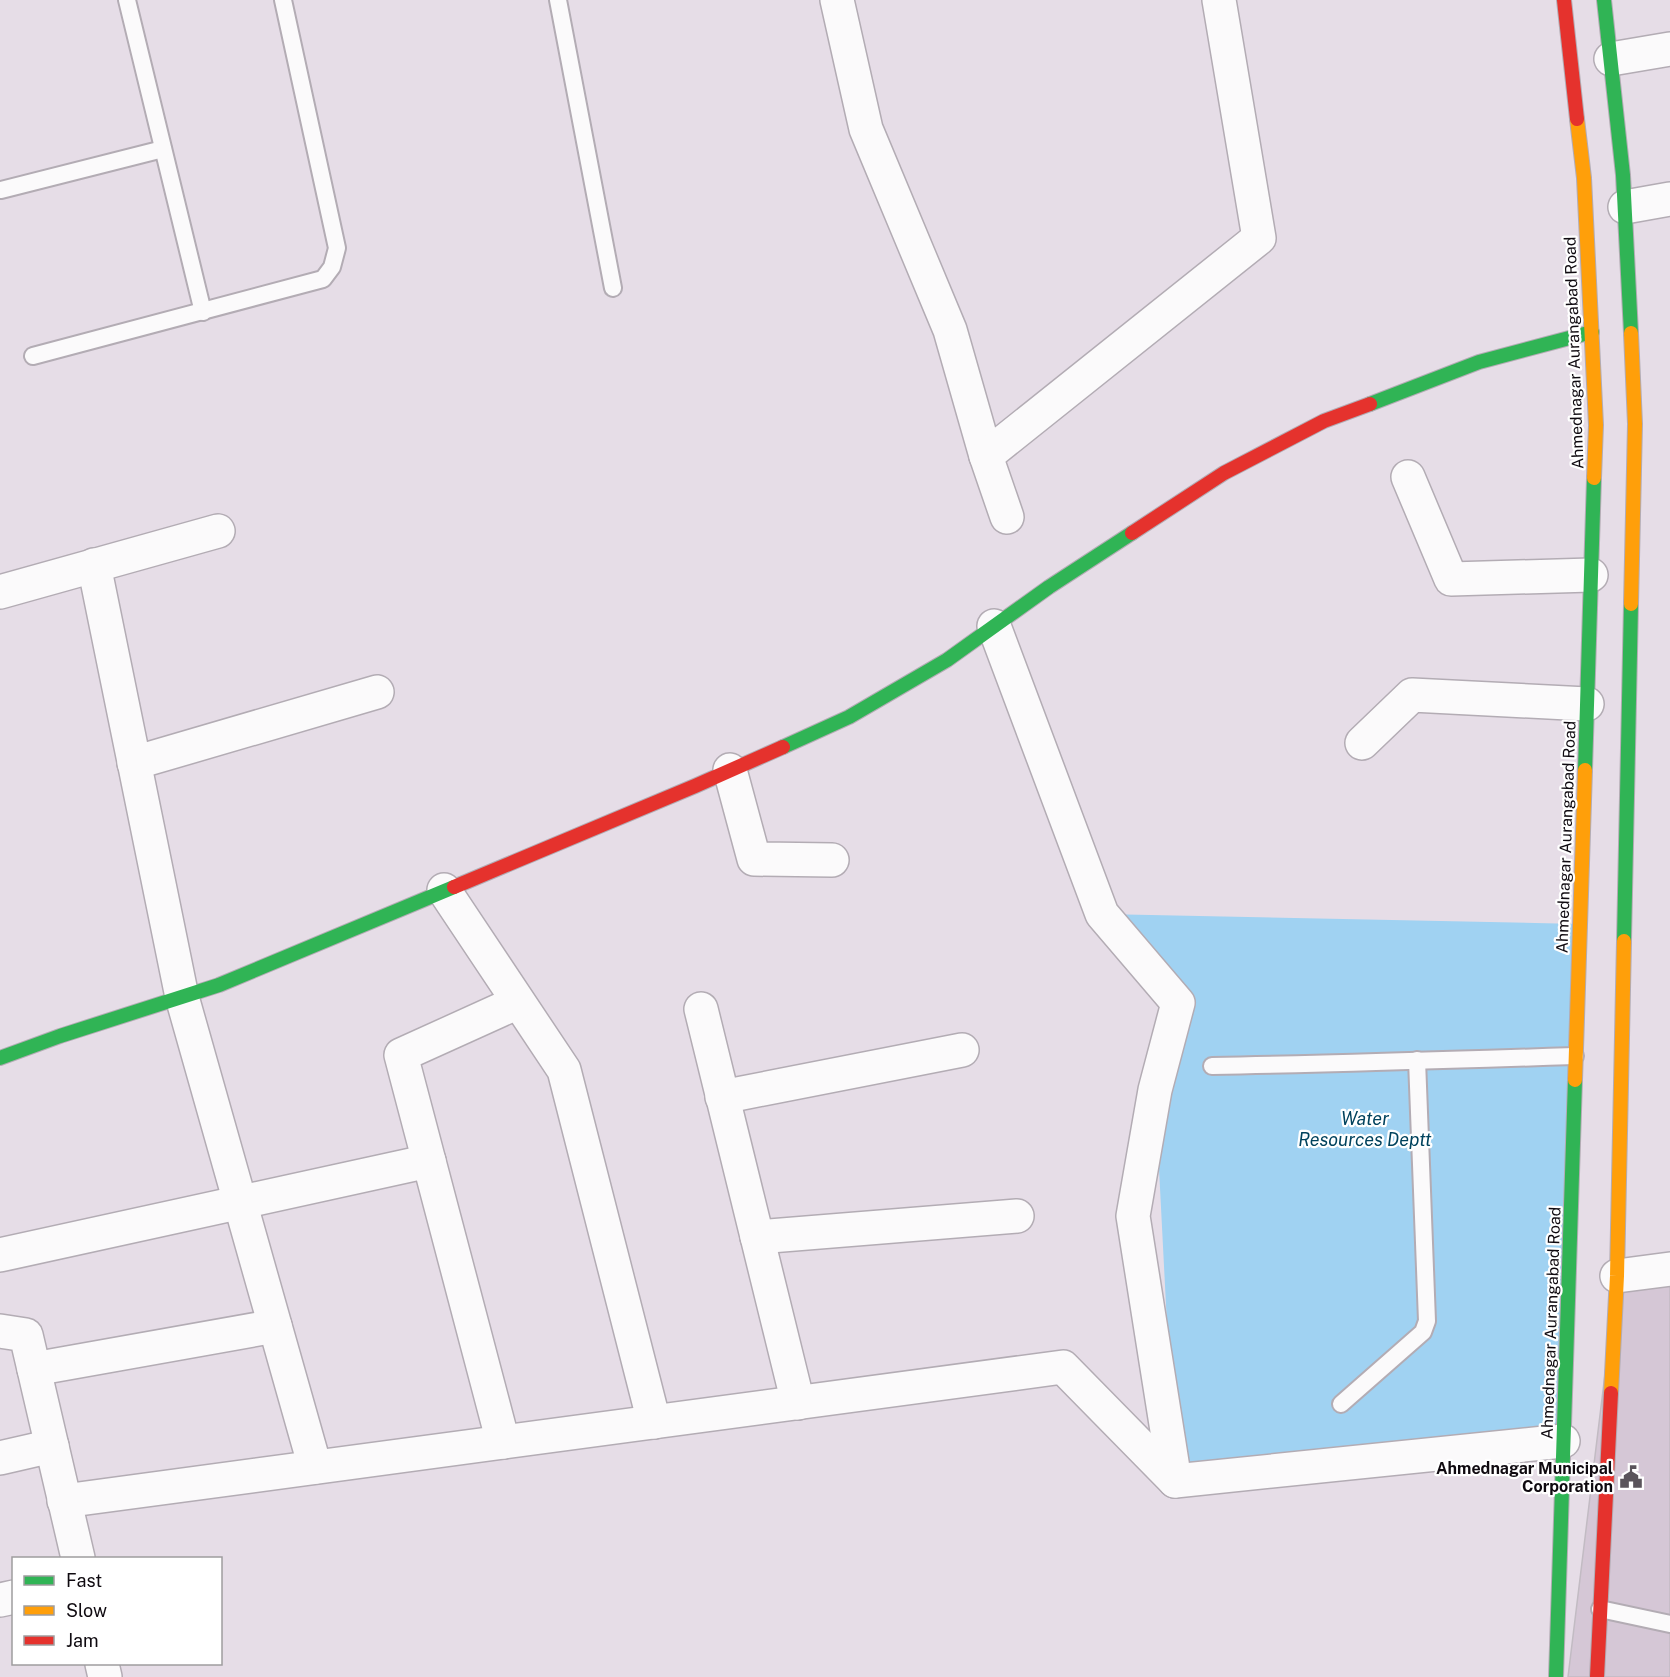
<svg xmlns="http://www.w3.org/2000/svg" width="1670" height="1677" font-family="'Public Sans',sans-serif">
<style>
.water{fill:#a0d2f2}
.building{fill:#d5c7d6;stroke:#c2bbc3;stroke-width:1.5}
.lines{fill:none;stroke-linecap:round;stroke-linejoin:round}
.lane-casing{stroke:#b3acb4;stroke-width:20}
.street-casing{stroke:#b3acb4;stroke-width:36}
.fast-casing{stroke:#b3acb4;stroke-width:16}
.slow-casing{stroke:#b3acb4;stroke-width:16}
.jam-casing{stroke:#b3acb4;stroke-width:16}
.lane{stroke:#fbfafb;stroke-width:16}
.street{stroke:#fbfafb;stroke-width:33}
.fast{stroke:#30b455;stroke-width:14}
.slow{stroke:#ff9f0a;stroke-width:14}
.jam{stroke:#e5322d;stroke-width:14}
.labels{text-anchor:middle;dominant-baseline:central;stroke-width:4.5;stroke-linejoin:round;paint-order:stroke}
.street-label{font-size:16px;fill:#0f0a10;stroke:#fff}
.poi-label{font-size:16px;font-weight:bold;fill:#0f0a10;stroke:#fff;text-anchor:end}
.water-label{font-size:18px;font-style:italic;fill:#00425d;stroke:#fff}
</style>
<rect width="100%" height="100%" fill="#e6dde7"/>
<!-- water -->
<polygon class="water" points="1102,914 1580,924 1563,1441 1175,1481 1155,1090 1178,1003"/>
<!-- building -->
<polygon class="building" points="1670,1269 1670,1677 1568,1677 1617,1276"/>
<g class="lines">
<!-- lane casing -->
<g class="lane-casing">
<g id="lane">
<polyline points="127,0 203,312"/>
<polyline points="558,0 613,288"/>
<polyline points="1,190 163,149"/>
<polyline points="33,356 323,279 332,267 337,248 283,0"/>
<path d="M1212,1066c121,-2 242,-6 363,-10"/>
<polyline points="1341,1404 1423,1332 1427,1321 1417,1060"/>
<polyline points="1600,1609 1670,1624"/>
</g>
</g>
<!-- street casing -->
<g class="street-casing">
<g id="street">
<polyline points="837,0 866,129 950,330 986,456 1007,517"/>
<polyline points="1611,59 1670,49"/>
<polyline points="1625,207 1670,199"/>
<polyline points="986,456 1259,238 1219,0"/>
<polyline points="1408,477 1451,579 1591,575"/>
<polyline points="94,565 182,997 315,1467"/>
<polyline points="0,592 218,531"/>
<polyline points="994,626 1102,914 1178,1003 1155,1090 1133,1216 1175,1481"/>
<polyline points="1362,743 1412,695 1587,704"/>
<polyline points="134,763 377,692"/>
<polyline points="730,770 754,859 832,860"/>
<polyline points="444,890 564,1070 654,1422"/>
<polyline points="701,1009 798,1403"/>
<polyline points="722,1097 962,1050"/>
<polyline points="757,1237 1017,1216"/>
<polyline points="0,1255 429,1161"/>
<polyline points="1617,1276 1670,1269"/>
<polyline points="0,1331 26,1335 78,1558"/>
<polyline points="34,1369 275,1326"/>
<polyline points="503,1442 401,1055 518,1002"/>
<polyline points="0,1458 52,1446"/>
<polyline points="64,1501 1063,1367 1175,1481 1563,1441"/>
<polyline points="0,1600 14,1597"/>
<polyline points="102,1664 105,1677"/>
</g>
</g>
<!-- fast casing -->
<g class="fast-casing">
<g id="fast">
<polyline points="1604,0 1623,175 1631,333"/>
<polyline points="1370,404 1479,362 1592,332"/>
<polyline points="783,747 849,717 947,660 1049,587 1132,533"/>
<polyline points="1585,770 1594,478"/>
<polyline points="1624,941 1631,604"/>
<polyline points="0,1058 60,1036 219,985 454,887"/>
<polyline points="1556,1677 1575,1080"/>
</g>
</g>
<!-- slow casing -->
<g class="slow-casing">
<g id="slow">
<polyline points="1577,119 1584,178 1596,425 1594,478"/>
<polyline points="1631,333 1635,424 1631,604"/>
<polyline points="1575,1080 1585,770"/>
<polyline points="1611,1393 1617,1276 1624,941"/>
</g>
</g>
<!-- jam casing -->
<g class="jam-casing">
<g id="jam">
<polyline points="1564,0 1577,119"/>
<polyline points="1132,533 1224,473 1324,421 1370,404"/>
<polyline points="454,887 695,786 783,747"/>
<polyline points="1597,1677 1611,1393"/>
</g>
</g>
<!-- lane -->
<use href="#lane" class="lane"/>
<!-- street -->
<use href="#street" class="street"/>
<!-- fast -->
<use href="#fast" class="fast"/>
<!-- slow -->
<use href="#slow" class="slow"/>
<!-- jam -->
<use href="#jam" class="jam"/>
</g>
<!-- icons -->
<defs>
<g id="civic-bare" transform="scale(1.8)"><path d="M-.6-6.5H3V-4.5H.6V-3L4-1V1h2V6H-6V1h2V-1L-.6-3ZM-1.2 2.5V6h2.4V2.5Z" fill="#5a545b" stroke="#fff" stroke-width="2.5" paint-order="stroke"/></g>
</defs>
<g fill-rule="evenodd">
<use href="#civic-bare" x="1631" y="1477"/>
</g>
<g class="labels">
<!-- street labels -->
<g class="street-label">
<text transform="translate(1574 353) rotate(-92)">Ahmednagar Aurangabad Road</text>
<text transform="translate(1566 837) rotate(-88)">Ahmednagar Aurangabad Road</text>
<text transform="translate(1551 1323) rotate(-88)">Ahmednagar Aurangabad Road</text>
</g>
<!-- poi labels -->
<g class="poi-label">
<text x="1613" y="1468">Ahmednagar Municipal<tspan x="1613" dy="18">Corporation</tspan></text>
</g>
<!-- water labels -->
<g class="water-label">
<text x="1365" y="1118">Water<tspan x="1365" dy="21">Resources Deptt</tspan></text>
</g>
</g>
<!-- legend -->
<rect x="12" y="1557" width="210" height="108" fill="#ffffff" stroke="#9f9d9f" stroke-width="1.5"/>
<rect x="24" y="1576" width="30" height="9" fill="#30b455" stroke="#9f9d9f" stroke-width="1.5"/>
<text x="66" y="1587" font-size="18" fill="#0f0a10">Fast</text>
<rect x="24" y="1606" width="30" height="9" fill="#ff9f0a" stroke="#9f9d9f" stroke-width="1.5"/>
<text x="66" y="1617" font-size="18" fill="#0f0a10">Slow</text>
<rect x="24" y="1636" width="30" height="9" fill="#e5322d" stroke="#9f9d9f" stroke-width="1.5"/>
<text x="66" y="1647" font-size="18" fill="#0f0a10">Jam</text>
</svg>
